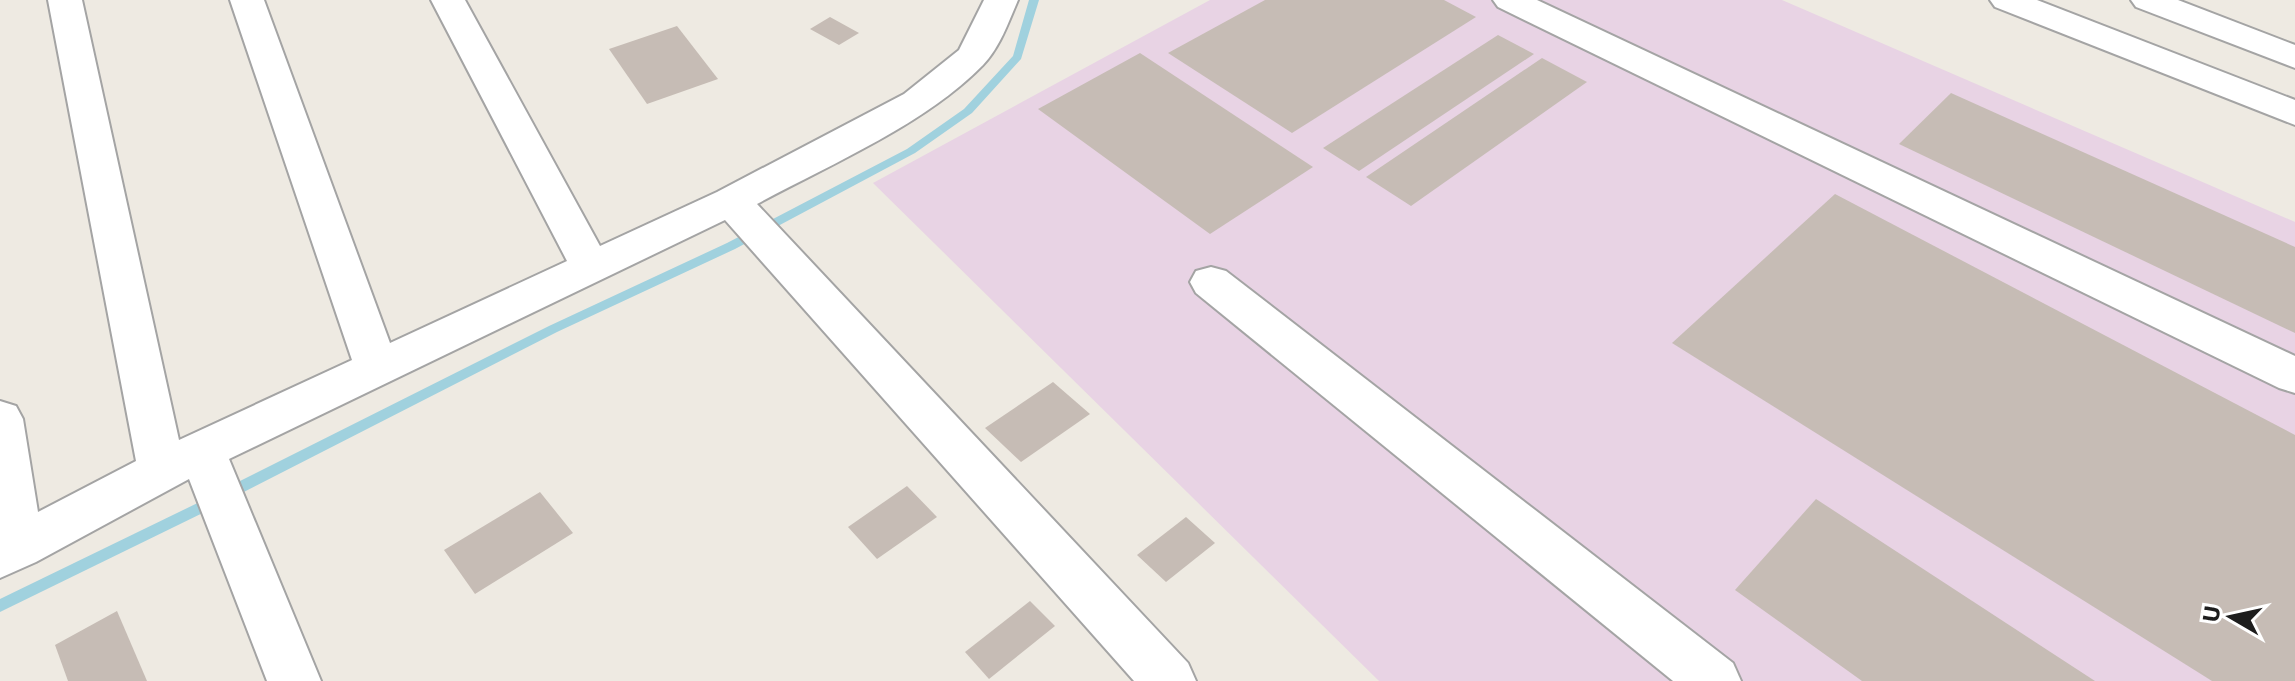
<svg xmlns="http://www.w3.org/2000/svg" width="2295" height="681" font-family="Commissioner,sans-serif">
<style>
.industrial{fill:#e8d3e4}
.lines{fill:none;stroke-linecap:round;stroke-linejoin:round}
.stream{fill:#a0d1de;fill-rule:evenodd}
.building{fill:#c6bcb5}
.minor-casing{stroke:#a4a4a4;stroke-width:4}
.minor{fill:#fff;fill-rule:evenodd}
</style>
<rect width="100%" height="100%" fill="#eeeae2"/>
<!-- industrial -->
<polygon class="industrial" points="1210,0 1782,0 2295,222 2295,681 1379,681 873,183"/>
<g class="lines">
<!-- stream -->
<g class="stream">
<polygon points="1029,0 1039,0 1021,59 972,113 915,153 735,249 557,332 234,497 229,498 224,497 222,493 224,489 549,326 727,243 907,149 964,109 1013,56"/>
<polygon points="212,496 217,498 219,502 217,506 0,612 0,599"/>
</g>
</g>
<!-- building -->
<g class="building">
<polygon points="1265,0 1444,0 1476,17 1292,133 1168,53"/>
<polygon points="830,17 859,33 839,45 810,29"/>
<polygon points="677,26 718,79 647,104 609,49"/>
<polygon points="1498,35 1534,54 1359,171 1323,148"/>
<polygon points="1140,53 1313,167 1210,234 1038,109"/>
<polygon points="1542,58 1587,82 1411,206 1366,177"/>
<polygon points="1951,93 2295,247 2295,333 1899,144"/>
<polygon points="1835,194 2295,435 2295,681 2212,681 1672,343"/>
<polygon points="1053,382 1090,414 1021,462 985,428"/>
<polygon points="907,486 937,517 877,559 848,527"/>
<polygon points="540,492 573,533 475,594 444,550"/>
<polygon points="1816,499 2095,681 1862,681 1735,590"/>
<polygon points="1186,517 1215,543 1166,582 1137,555"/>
<polygon points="1030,601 1055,626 989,679 965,652"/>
<polygon points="117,611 147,681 68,681 55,645"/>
</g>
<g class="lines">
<!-- minor casing -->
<g class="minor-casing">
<g id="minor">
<path d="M48,0h34l97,440 173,-80 -122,-360h34l126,343 177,-82 -136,-261h34l135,246 117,-54 187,-98 55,-44 25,-50h34c-10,23 -18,47 -35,65 -57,59 -154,100 -226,139l431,459 8,18h-62l-409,-461 -496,239 92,222h-54l-78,-202 -153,83 -36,16v-177l16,5 7,13 15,93 98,-51z"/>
<polygon points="1493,0 1537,0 2295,356 2295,393 2279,388 1498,7"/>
<polygon points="1990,0 2037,0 2295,100 2295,125 1995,7"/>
<polygon points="2131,0 2178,0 2295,45 2295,68 2136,7"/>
<polygon points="1211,267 1226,271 1733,663 1741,681 1673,681 1196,293 1190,282 1196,271"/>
</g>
</g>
<!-- minor -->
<use href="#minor" class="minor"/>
</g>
<!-- north arrow -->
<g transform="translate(2231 617) rotate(279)" stroke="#ffffff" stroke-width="6" paint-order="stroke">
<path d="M0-6L14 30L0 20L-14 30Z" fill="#1d1d1d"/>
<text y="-12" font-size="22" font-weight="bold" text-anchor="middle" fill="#1d1d1d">U</text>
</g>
</svg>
